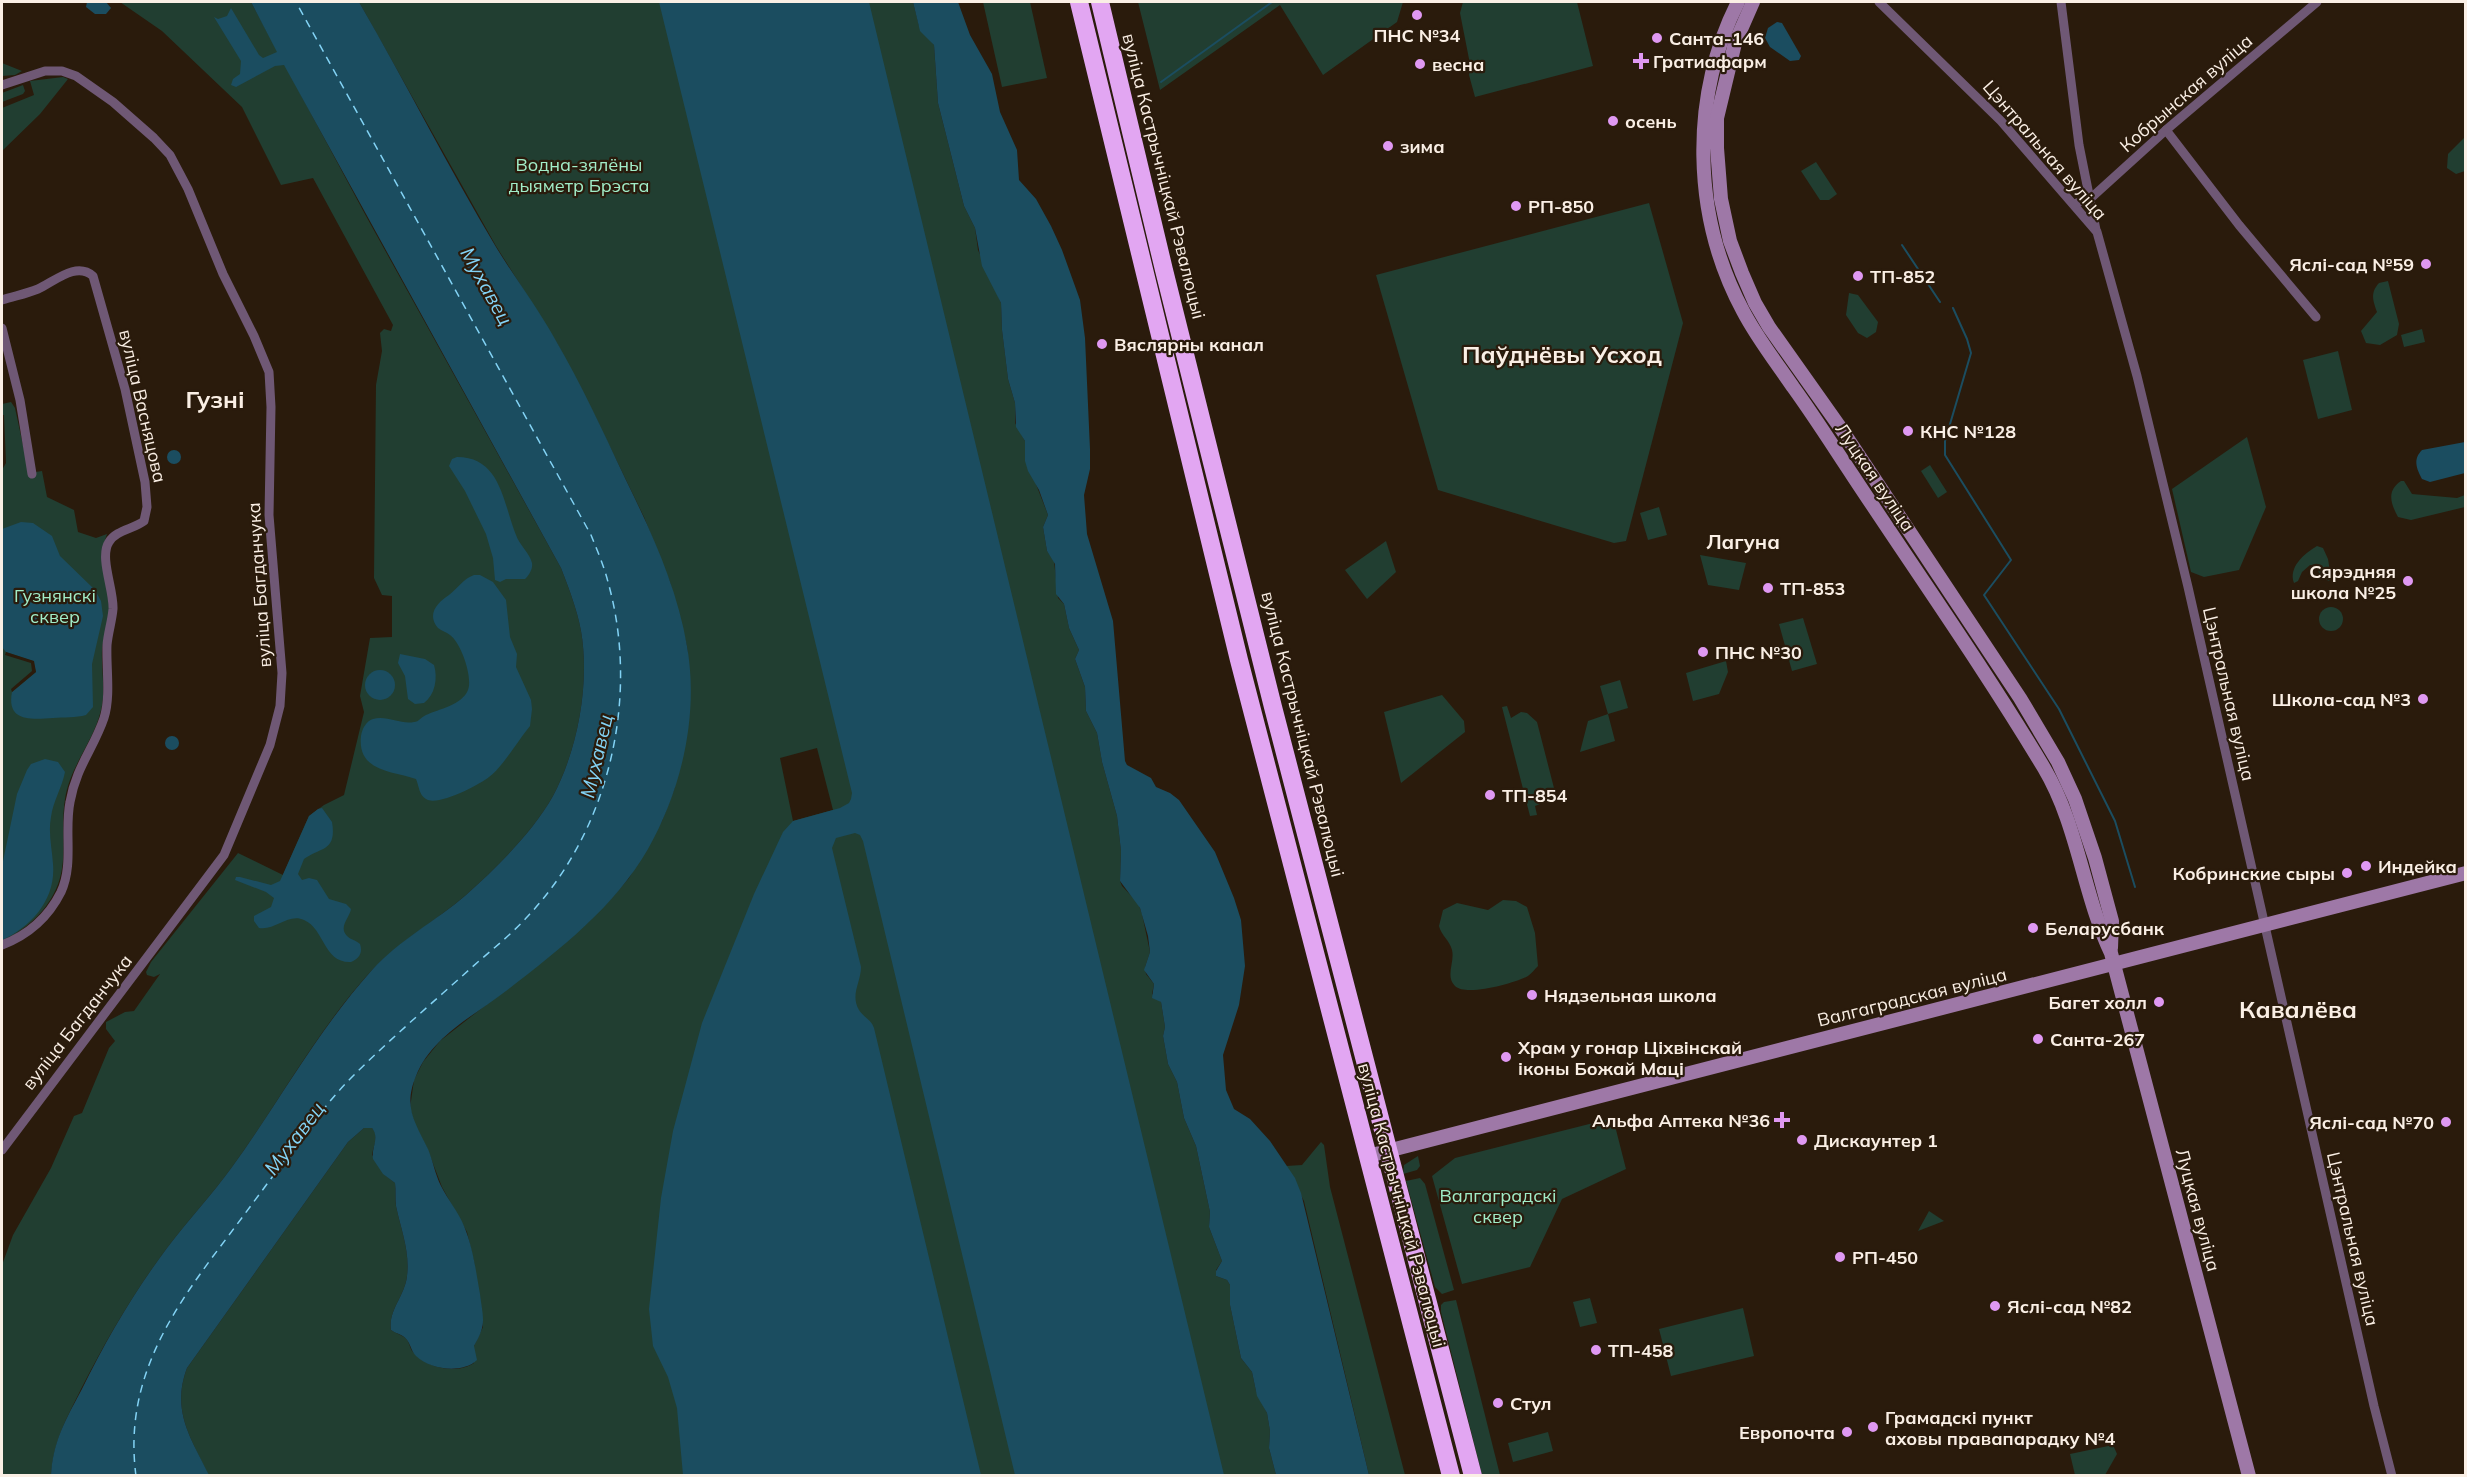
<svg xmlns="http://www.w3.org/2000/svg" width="2467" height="1477" font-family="Mulish,sans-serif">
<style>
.green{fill:#213e31;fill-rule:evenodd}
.water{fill:#1b4d60}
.pier{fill:#2a1b0c}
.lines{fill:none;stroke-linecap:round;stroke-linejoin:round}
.stream{stroke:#1b4d60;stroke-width:2}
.ferry{stroke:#83d3f5;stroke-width:1.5;stroke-dasharray:8 6;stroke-linecap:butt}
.street{stroke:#6f5875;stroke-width:9}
.secondary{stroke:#9e78a7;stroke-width:14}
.highway{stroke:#e2a6f2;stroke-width:18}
.poi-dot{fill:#df98f2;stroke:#2a1b0c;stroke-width:2}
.labels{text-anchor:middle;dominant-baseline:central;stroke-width:4.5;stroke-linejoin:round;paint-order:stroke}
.poi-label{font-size:18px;font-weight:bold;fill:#faefe5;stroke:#2a1b0c;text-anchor:start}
.street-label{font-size:18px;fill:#faefe5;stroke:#2a1b0c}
.park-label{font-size:18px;fill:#a1edc8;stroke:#2a1b0c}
.water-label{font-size:20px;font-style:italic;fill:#83d3f5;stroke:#2a1b0c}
.neighbourhood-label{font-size:20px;font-weight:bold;fill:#faefe5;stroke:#2a1b0c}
.district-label{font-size:24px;font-weight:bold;fill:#faefe5;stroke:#2a1b0c}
</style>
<rect width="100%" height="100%" fill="#2a1b0c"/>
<!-- green -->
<g class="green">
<path d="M120,2h131l115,214 195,352c8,21 16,41 20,63 9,52 -3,118 -28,165 -21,37 -56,71 -87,99 -30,26 -67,46 -94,75 -53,57 -94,134 -140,197 -20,28 -44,53 -65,81 -33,44 -61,92 -86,141 -15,31 -27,50 -30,86l-49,1v-211l11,-30 38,-67 23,-52 8,-3 27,-65 6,-7 -9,-12v-7l19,-10 9,-1 26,-37 -6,3 -7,-2 -1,-3 5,-10 87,-109 45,22 26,-59 15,-11 20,-10 20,-83 -4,-16 10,-58 22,-1v-41l-10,-1 -8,-17 2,-193 6,-34 -2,-18 4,-4 7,2 2,-6 -80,-147 -32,7 -39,-78 -80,-76z"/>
<path d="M359,2h554l6,24 15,19 4,58 26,103 11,22 3,22 23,53 1,27 6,49 7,24v20l10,18v15l23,59 -5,12 4,24 7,10 4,37 6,6 5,24 10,22 -4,9 10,28 1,24 11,22 5,29 15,54 4,35 -1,30 2,5 16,17 4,11 8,38 -5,15 1,7 8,10 -2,10 9,8 4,25 -2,9 5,28 9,18 7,36 12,28 14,66 -1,15 13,34 -6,9v6l11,4 3,5v20l11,53 11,14 4,19 11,22 3,18 -1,17 7,27 -1067,1c-18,-38 -38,-65 -22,-108l161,-226 16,-14h8c8,8 1,18 0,27l14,21 9,7c1,8 0,16 1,23 5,24 14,45 11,70 -2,20 -19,34 -16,54 5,4 13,5 16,10 3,4 3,9 6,12 14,16 43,23 61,11v-17l9,-19 -9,-65 -7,-30 -25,-45 -15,-39 -12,-23 -5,-17 4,-28 9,-18 17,-21 126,-99 44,-42 19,-22 33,-57 12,-31 13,-58 3,-56 -3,-30 -17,-64 -26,-65 -49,-101 -38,-73 -61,-97zM817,748l16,62 -40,11 -13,-63z"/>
<polygon points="983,2 1030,2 1047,78 1002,87"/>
<polygon points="1138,2 1403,2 1397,22 1323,75 1280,5 1160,90"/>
<polygon points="1463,2 1577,2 1593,66 1475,97 1469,75 1470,64 1460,13"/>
<polygon points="2,63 22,71 15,75 2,76"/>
<polygon points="63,77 68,79 40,114 2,151 2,108 34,95 30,81"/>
<polygon points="23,85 25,91 23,94 2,102 2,93"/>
<polygon points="2465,137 2465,171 2456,174 2447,168 2448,154"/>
<polygon points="1816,162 1837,194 1829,200 1820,200 1801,171"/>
<polygon points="1649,203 1683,323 1626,541 1614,543 1438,490 1376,275"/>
<path d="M2388,281l11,43 -2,11 -17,10 -14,-2 -5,-12 16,-19c-4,-12 -7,-19 2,-29z"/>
<polygon points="1849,293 1858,295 1878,322 1876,332 1867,338 1858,333 1846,315"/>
<polygon points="2422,329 2425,342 2404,347 2401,335"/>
<polygon points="2338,351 2352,410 2318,419 2303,360"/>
<path d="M11,402l4,6 14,65 13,-2 5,26 27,13 4,22 18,6 11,-4c-12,35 4,41 4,71 0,15 -8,30 -9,45 -1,20 4,41 -1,60 -7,31 -31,56 -36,89 -5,30 4,62 -9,90 -12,26 -30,39 -54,53v-472l4,-7 -2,-48h-2v-11z"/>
<polygon points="2247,437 2266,507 2239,570 2204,577 2191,572 2172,489"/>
<polygon points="1930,465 1947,492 1938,498 1921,471"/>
<path d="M2401,481h3l8,13 45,4 8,-3v12l-54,13 -13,-3c-7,-13 -12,-26 3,-36z"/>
<polygon points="1659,507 1667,535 1648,540 1640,513"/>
<polygon points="1386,541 1396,572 1367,599 1345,570"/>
<path d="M2317,546l6,2 5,11 3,19 -2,3 -8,-4 -5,-11 -6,-1 -8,7 -4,9 -4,2c-6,-16 11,-30 23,-37z"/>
<polygon points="1700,555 1746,563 1739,590 1708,585"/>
<circle cx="2331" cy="619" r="12"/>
<polygon points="1803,618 1817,664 1792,671 1779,624"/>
<polygon points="1726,661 1728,672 1719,694 1693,701 1686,673"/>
<polygon points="1620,680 1628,708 1608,714 1615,741 1580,752 1588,721 1608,714 1600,686"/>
<polygon points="1442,695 1464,721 1465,732 1401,783 1384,712"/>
<polygon points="1507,706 1511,718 1521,712 1527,713 1537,722 1554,788 1550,800 1535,806 1537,815 1530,816 1502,707"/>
<path d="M1503,900l13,1 11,6 8,26 3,33c-3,3 -7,8 -10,10 -13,7 -62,21 -73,10 -10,-10 0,-24 -3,-36 -2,-9 -11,-15 -13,-24l4,-16 14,-7 31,7z"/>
<polygon points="1613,1118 1626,1169 1562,1199 1530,1267 1462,1284 1432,1176 1455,1158"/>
<polygon points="1321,1142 1324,1145 1330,1187 1405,1475 1369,1475 1304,1201 1286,1166 1302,1165"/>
<polygon points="1418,1156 1420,1166 1417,1170 1403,1174 1404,1165"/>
<polygon points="1420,1178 1425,1184 1454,1290 1442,1294 1435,1287 1406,1181"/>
<polygon points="1929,1211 1944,1221 1918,1231"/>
<polygon points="1590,1298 1597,1323 1580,1327 1573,1302"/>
<polygon points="1456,1300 1500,1475 1482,1475 1441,1312 1441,1305 1444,1302"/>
<polygon points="1743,1308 1754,1356 1671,1376 1659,1329"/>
<polygon points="1548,1432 1553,1451 1513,1462 1508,1443"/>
<polygon points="2113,1445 2117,1454 2105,1475 2075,1475 2070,1454"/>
</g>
<!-- water -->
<g class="water">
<polygon points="87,2 106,2 111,8 106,14 95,14 86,7"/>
<path d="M251,2h108c47,81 89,165 137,245 19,31 41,60 59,92 26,45 48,92 70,139 26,53 52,109 62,168 12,68 -5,143 -39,203 -33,58 -90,102 -142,142 -32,25 -74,45 -90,85 -13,31 -1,46 12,73 5,12 7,25 13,37 7,14 17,25 23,40 9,21 12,46 16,68 3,25 7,30 -6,52l3,14c-14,14 -47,10 -61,-4 -5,-5 -5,-11 -9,-16 -4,-6 -11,-6 -16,-10 -3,-20 14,-34 16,-54 3,-25 -6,-46 -11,-70 -1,-8 0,-15 -1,-23l-12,-9 -10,-15c-2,-11 7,-21 -1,-31h-8l-16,14 -161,226c-16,43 4,70 22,107h-158c2,-34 15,-56 31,-86 24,-49 52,-97 85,-141 21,-28 45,-53 65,-81 47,-65 86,-137 140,-197 27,-30 64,-49 94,-75 31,-28 66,-62 87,-99 25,-47 37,-113 28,-165 -4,-22 -12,-42 -20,-63l-277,-503 -9,1 -39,21 -5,-2 2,-6 7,-5 1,-13 -27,-44 4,2 9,-3 4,-8 28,47 4,3 14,-6z"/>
<path d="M659,2h210l355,1473h-209l-152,-634 -3,-6 -5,-2 -19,5 -4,10 29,119c0,15 -11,28 -2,43 4,7 12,9 15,18l107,447h-298l-6,-67 -9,-31 -15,-31 -4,-37 12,-111 12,-67 29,-108 52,-129 29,-62 10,-11 47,-13 9,-5 2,-4 1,-6z"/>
<polygon points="913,2 958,2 970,35 992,74 1000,112 1017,150 1019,180 1036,199 1051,226 1062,250 1080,300 1085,338 1090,449 1090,469 1084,495 1087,534 1113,621 1125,761 1127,765 1151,778 1156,787 1170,793 1179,800 1215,852 1234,898 1241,920 1245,966 1239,1005 1223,1055 1226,1090 1234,1109 1250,1119 1270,1141 1295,1178 1301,1193 1369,1475 1276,1475 1269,1448 1270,1431 1267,1413 1257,1396 1252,1372 1241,1358 1230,1305 1230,1285 1227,1280 1216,1276 1216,1271 1222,1261 1209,1227 1210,1212 1196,1146 1184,1118 1177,1082 1168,1064 1163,1036 1165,1027 1161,1002 1152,998 1154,984 1144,970 1150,952 1148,936 1140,908 1120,881 1121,851 1117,816 1102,762 1097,733 1086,711 1085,687 1075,659 1079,650 1069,628 1064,604 1056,594 1055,564 1047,551 1043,527 1048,515 1039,490 1028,471 1025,461 1025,441 1016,427 1015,403 1008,379 1002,330 1001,303 982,266 975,228 964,206 938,103 934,45 920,31"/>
<polygon points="1777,22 1782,23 1801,56 1799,60 1790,61 1770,47 1765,38 1768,28"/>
<path d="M2465,442v31l-35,9 -8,-3c-6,-11 -9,-20 0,-29z"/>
<circle cx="174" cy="457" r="7"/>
<path d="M457,457c44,0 46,46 59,78 3,9 14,19 16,28 1,6 -3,12 -7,16h-19l-6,3 -5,-2 -2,-22 -7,-24 -21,-43 -16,-25 3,-7z"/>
<path d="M21,522l12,1 19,13 8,20 35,34 6,11 2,15 -11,48 1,43 -7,8c-10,3 -22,2 -33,3 -20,1 -47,5 -41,-26l24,-20 -3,-11 -27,-9 -4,-5v-118z"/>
<path d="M474,575h6l13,7 13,18 4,37 7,17 -1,13 15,33 1,9 -2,17c-11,13 -28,42 -41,51 -10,8 -52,30 -63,22 -7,-4 -7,-13 -10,-20 -23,-8 -59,-7 -55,-43 1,-7 5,-15 12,-17 14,-4 28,6 41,3 5,0 7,-5 12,-7 13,-6 36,-10 42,-25 5,-13 -7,-47 -18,-55 -4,-3 -8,-4 -12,-7 -12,-14 0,-26 11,-33 9,-7 14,-16 25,-20z"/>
<path d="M400,654l25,5 9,6c4,13 1,30 -10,38l-9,1 -7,-5 -3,-23 -7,-13z"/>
<circle cx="380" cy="685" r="15"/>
<circle cx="172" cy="743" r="7"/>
<path d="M45,759l13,3 7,10c-3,16 -12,29 -14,45 -3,16 1,31 2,47 3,35 -21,62 -51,76v-74l15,-72 10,-24 4,-6z"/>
<path d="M322,808l10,14c5,30 -12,25 -28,37l-6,15 4,6 7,-2 8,2 12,19 17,5 5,5c-1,8 -13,18 -4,27 4,4 9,4 13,8 3,9 -1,15 -9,18 -28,1 -26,-33 -47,-42 -16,-7 -29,11 -45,8l-5,-7v-5l17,-9 3,-9 -8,-6 -31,-12 1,-3h4l31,8 9,-4 29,-65 9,-7z"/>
</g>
<!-- pier -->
<polygon class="pier" points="6,652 34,661 36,672 12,692 11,689 32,671 31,663 5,655"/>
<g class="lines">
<!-- stream -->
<g class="stream">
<polyline points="1161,82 1272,2"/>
<polyline points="1902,245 1940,302"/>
<polyline points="1953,308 1967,339 1971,353 1945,441 1945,455 2011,560 1984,595 2059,709 2115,821 2135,887"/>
</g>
<!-- ferry -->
<path class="ferry" d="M136,1476c-12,-90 30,-157 81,-225 25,-33 49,-66 74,-99 19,-25 37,-51 60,-74 38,-38 79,-73 119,-109 20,-18 41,-34 58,-53 82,-87 112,-220 80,-334 -4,-16 -11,-32 -17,-47l-295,-533"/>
<!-- street -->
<g class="street">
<polyline points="1879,2 2001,121 2097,232 2137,376 2188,587 2374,1406 2392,1476"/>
<polyline points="2061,2 2079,145 2096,230"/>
<polyline points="2,85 45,71 62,71 76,76 113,102 154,138 170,155 188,189 223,274 254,336 269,372 271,407 269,515 282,673 280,706 270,745 224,855 2,1150"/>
<polyline points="2166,130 2239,225 2316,317"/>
<polyline points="2074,204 2091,198 2166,130 2317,2"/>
<path d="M2,300c12,-4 24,-6 36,-11 16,-7 38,-28 55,-13l32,113 20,93 2,25 -3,14c-10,8 -28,9 -35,21 -10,15 5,48 4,67 -1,12 -5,24 -6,36 -1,23 4,51 -3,73 -10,30 -28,49 -34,84 -6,29 4,62 -9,90 -13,26 -33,43 -59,53"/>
<polyline points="2,328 20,400 32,474"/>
</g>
<!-- secondary -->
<g class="secondary">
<path d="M1738,2c-48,95 -46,214 5,309 14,27 33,51 50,76 21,29 40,59 60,89 64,97 131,192 191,292 34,57 39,126 67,185l138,523"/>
<polyline points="1753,2 1735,43 1717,118 1717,148 1721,199 1730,241 1742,273 1755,303 1769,327 1842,430 2020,698 2058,762 2075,799 2095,858 2112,921 2111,948"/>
<polyline points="1368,1156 2466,873"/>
</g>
<!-- highway -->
<g class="highway">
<polyline points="1079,2 1239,660 1451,1476"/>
<polyline points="1100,2 1164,270 1273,707 1473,1476"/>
</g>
</g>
<!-- markers -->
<g class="poi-dot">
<circle cx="1417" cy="15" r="6"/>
<circle cx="1657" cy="38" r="6"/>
<path d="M1638 52h6v6h6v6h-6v6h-6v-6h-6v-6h6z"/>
<circle cx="1420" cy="64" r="6"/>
<circle cx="1613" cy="121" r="6"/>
<circle cx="1388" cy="146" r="6"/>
<circle cx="1516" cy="206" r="6"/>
<circle cx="2426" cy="264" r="6"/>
<circle cx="1858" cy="276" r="6"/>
<circle cx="1102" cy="344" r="6"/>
<circle cx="1908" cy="431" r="6"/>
<circle cx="2408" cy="581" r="6"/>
<circle cx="1768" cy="588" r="6"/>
<circle cx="1703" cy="652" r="6"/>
<circle cx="2423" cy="699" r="6"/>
<circle cx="1490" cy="795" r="6"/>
<circle cx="2366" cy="866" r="6"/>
<circle cx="2347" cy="873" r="6"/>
<circle cx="2033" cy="928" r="6"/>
<circle cx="1532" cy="995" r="6"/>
<circle cx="2159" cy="1002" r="6"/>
<circle cx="2038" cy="1039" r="6"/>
<circle cx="1506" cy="1057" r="6"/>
<path d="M1779 1111h6v6h6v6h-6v6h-6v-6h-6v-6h6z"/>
<circle cx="2446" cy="1122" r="6"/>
<circle cx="1802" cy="1140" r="6"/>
<circle cx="1840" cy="1257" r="6"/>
<circle cx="1995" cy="1306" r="6"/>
<circle cx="1596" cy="1350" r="6"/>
<circle cx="1498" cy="1403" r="6"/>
<circle cx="1873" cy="1427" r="6"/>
<circle cx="1847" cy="1432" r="6"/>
</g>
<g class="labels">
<!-- poi labels -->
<g class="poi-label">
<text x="1417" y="35" text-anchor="middle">ПНС №34</text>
<text x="1669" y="38">Санта-146</text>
<text x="1653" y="61">Гратиафарм</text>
<text x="1432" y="64">весна</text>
<text x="1625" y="121">осень</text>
<text x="1400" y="146">зима</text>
<text x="1528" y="206">РП-850</text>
<text x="2414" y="264" text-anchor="end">Яслі-сад №59</text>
<text x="1870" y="276">ТП-852</text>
<text x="1114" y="344">Вяслярны канал</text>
<text x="1920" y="431">КНС №128</text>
<text x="2396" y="571" text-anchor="end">Сярэдняя<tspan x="2396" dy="21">школа №25</tspan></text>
<text x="1780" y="588">ТП-853</text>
<text x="1715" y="652">ПНС №30</text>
<text x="2411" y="699" text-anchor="end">Школа-сад №3</text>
<text x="1502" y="795">ТП-854</text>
<text x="2378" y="866">Индейка</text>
<text x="2335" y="873" text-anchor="end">Кобринские сыры</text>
<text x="2045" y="928">Беларусбанк</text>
<text x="1544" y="995">Нядзельная школа</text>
<text x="2147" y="1002" text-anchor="end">Багет холл</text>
<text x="2050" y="1039">Санта-267</text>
<text x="1518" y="1047">Храм у гонар Ціхвінскай<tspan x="1518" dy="21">іконы Божай Маці</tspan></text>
<text x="1770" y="1120" text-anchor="end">Альфа Аптека №36</text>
<text x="2434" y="1122" text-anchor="end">Яслі-сад №70</text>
<text x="1814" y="1140">Дискаунтер 1</text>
<text x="1852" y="1257">РП-450</text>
<text x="2007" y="1306">Яслі-сад №82</text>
<text x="1608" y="1350">ТП-458</text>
<text x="1510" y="1403">Стул</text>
<text x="1885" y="1417">Грамадскі пункт<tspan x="1885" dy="21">аховы правапарадку №4</tspan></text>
<text x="1835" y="1432" text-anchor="end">Европочта</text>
</g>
<!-- street labels -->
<g class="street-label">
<text transform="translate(2186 93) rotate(-41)">Кобрынская вуліца</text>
<text transform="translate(2045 150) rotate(49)">Цэнтральная вуліца</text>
<text transform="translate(1164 176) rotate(76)">вуліца Кастрычніцкай Рэвалюцыі</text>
<text transform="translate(143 406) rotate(77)">вуліца Васняцова</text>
<text transform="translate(1875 477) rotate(56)">Луцкая вуліца</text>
<text transform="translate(259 585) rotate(-94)">вуліца Багданчука</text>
<text transform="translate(2229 694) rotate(77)">Цэнтральная вуліца</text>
<text transform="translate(1303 734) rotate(76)">вуліца Кастрычніцкай Рэвалюцыі</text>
<text transform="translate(1912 997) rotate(-14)">Валгаградская вуліца</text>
<text transform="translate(77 1022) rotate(-52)">вуліца Багданчука</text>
<text transform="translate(1402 1205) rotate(75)">вуліца Кастрычніцкай Рэвалюцыі</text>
<text transform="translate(2198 1210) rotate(75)">Луцкая вуліца</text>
<text transform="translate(2353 1239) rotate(77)">Цэнтральная вуліца</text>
</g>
<!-- park labels -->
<g class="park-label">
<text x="579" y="164">Водна-зялёны<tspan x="579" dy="21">дыяметр Брэста</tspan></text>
<text x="55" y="595">Гузнянскі<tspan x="55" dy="21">сквер</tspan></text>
<text x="1498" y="1195">Валгаградскі<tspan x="1498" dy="21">сквер</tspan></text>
</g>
<!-- water labels -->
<g class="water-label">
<text transform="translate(487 286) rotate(61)">Мухавец</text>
<text transform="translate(596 756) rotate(-77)">Мухавец</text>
<text transform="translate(294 1138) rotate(-53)">Мухавец</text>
</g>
<!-- neighbourhood labels -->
<g class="neighbourhood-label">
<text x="1743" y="541">Лагуна</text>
</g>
<!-- district labels -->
<g class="district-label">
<text x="1562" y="354">Паўднёвы Усход</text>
<text x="215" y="399">Гузні</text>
<text x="2298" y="1009">Кавалёва</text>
</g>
</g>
<!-- border -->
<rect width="2467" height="1477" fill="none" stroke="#faefe5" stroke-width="6"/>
</svg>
